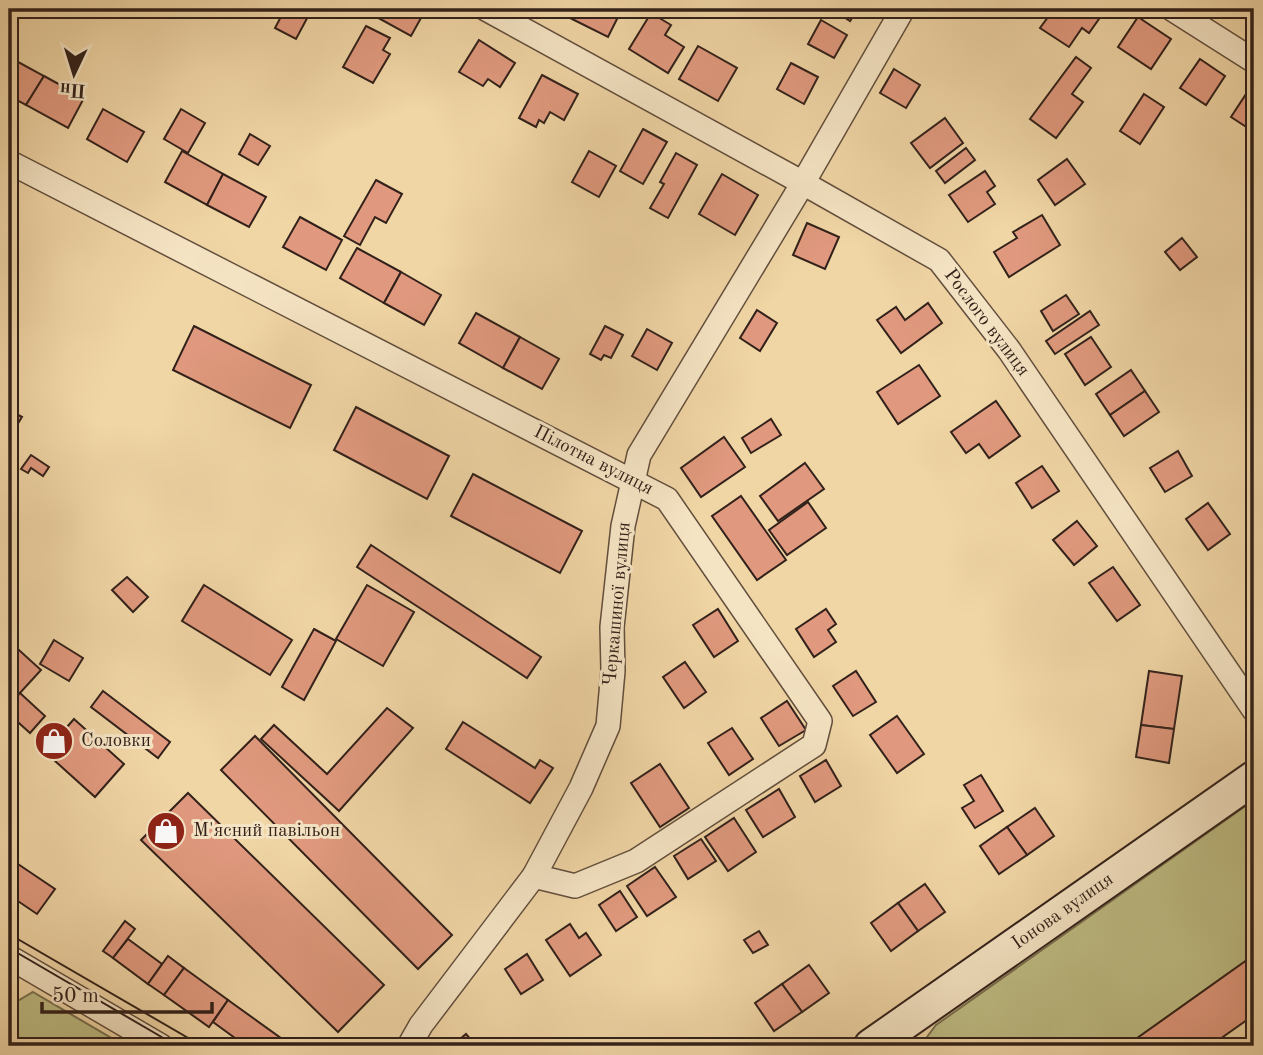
<svg xmlns="http://www.w3.org/2000/svg" width="1263" height="1055" font-family="'Old Standard TT',serif">
<style>
.green{fill:#bebc83;stroke:#786e4e;stroke-width:2}
.building{fill:#e0997e;stroke:#32211a;stroke-width:2}
.lines{fill:none;stroke-linecap:round;stroke-linejoin:round}
.street-casing{stroke:#624e3d;stroke-width:26}
.secondary-casing{stroke:#32211a;stroke-width:37}
.street{stroke:#f5e4c4;stroke-width:23}
.secondary{stroke:#f5e4c4;stroke-width:33}
.tram{stroke:#32211a;stroke-width:2}
.labels{text-anchor:middle;dominant-baseline:central;stroke-width:6;stroke-linejoin:round;paint-order:stroke}
.street-label{font-size:19px;fill:#32211a;stroke:#f5e4c4}
.poi-label{font-size:19px;fill:#32211a;stroke:#f5e4c4;text-anchor:start}
</style>
<rect width="100%" height="100%" fill="#f0d5a5"/>
<filter id="stains"><feTurbulence type="fractalNoise" baseFrequency=".00286" numOctaves="4"/><feColorMatrix values="0 0 0 0 .2 0 0 0 0 .09 0 0 0 0 .02 0 0 0 .5 -.17"/></filter>
<radialGradient id="worn" r=".72"><stop offset=".6" stop-color="#630" stop-opacity="0"/><stop offset="1" stop-color="#630" stop-opacity=".3"/></radialGradient>
<!-- green -->
<g class="green">
<polygon points="1254,800 1254,955 1126,1046 928,1046 927,1037 936,1025"/>
<polygon points="33,992 125,1046 9,1046 9,1006"/>
</g>
<!-- building -->
<g class="building">
<polygon points="285,9 312,9 296,39 275,28"/>
<polygon points="362,9 426,9 411,36"/>
<polygon points="575,9 616,9 621,11 608,37 570,18"/>
<polygon points="832,9 858,9 850,21"/>
<polygon points="1054,9 1106,9 1089,33 1082,28 1069,47 1040,28"/>
<polygon points="651,13 671,25 665,35 684,47 668,73 629,49"/>
<polygon points="1138,17 1171,39 1151,69 1118,47"/>
<polygon points="821,20 847,35 834,58 808,44"/>
<polygon points="366,26 390,38 383,50 390,54 373,83 343,67"/>
<polygon points="479,40 515,63 500,87 488,79 483,86 459,72"/>
<polygon points="698,46 737,68 718,101 679,79"/>
<polygon points="9,57 44,76 26,105 9,96"/>
<polygon points="1076,57 1091,68 1072,94 1083,102 1056,138 1030,119"/>
<polygon points="1200,59 1225,76 1206,105 1180,88"/>
<polygon points="791,63 818,77 804,104 777,89"/>
<polygon points="894,69 920,85 906,108 880,93"/>
<polygon points="542,75 578,94 564,120 550,112 544,123 539,120 536,127 519,118"/>
<polygon points="44,76 84,98 68,128 26,105"/>
<polygon points="1248,91 1254,95 1254,132 1231,117"/>
<polygon points="1144,94 1164,107 1140,144 1120,131"/>
<polygon points="103,109 144,132 127,162 87,139"/>
<polygon points="181,109 205,123 188,153 164,139"/>
<polygon points="945,118 963,143 930,168 911,143"/>
<polygon points="643,129 667,142 643,184 620,171"/>
<polygon points="250,134 270,146 258,165 239,154"/>
<polygon points="966,148 975,160 945,183 936,171"/>
<polygon points="182,151 223,174 207,205 165,182"/>
<polygon points="589,151 616,166 599,197 572,182"/>
<polygon points="676,153 697,165 668,218 650,208 664,184 660,182"/>
<polygon points="1067,159 1085,184 1055,205 1038,180"/>
<polygon points="985,171 995,186 987,192 995,204 968,222 949,195"/>
<polygon points="223,174 266,197 249,227 207,205"/>
<polygon points="722,174 758,195 735,235 699,214"/>
<polygon points="376,180 402,194 386,223 375,217 360,245 344,236"/>
<polygon points="1042,215 1060,245 1009,277 994,252 1017,238 1013,232"/>
<polygon points="300,217 342,240 326,270 283,247"/>
<polygon points="807,223 839,237 825,269 793,255"/>
<polygon points="1182,238 1197,257 1180,270 1165,252"/>
<polygon points="357,248 401,272 384,303 340,278"/>
<polygon points="401,272 441,295 424,325 384,303"/>
<polygon points="1066,295 1079,314 1053,331 1041,311"/>
<polygon points="928,303 942,323 901,353 877,320 896,307 905,320"/>
<polygon points="757,310 777,323 760,351 740,338"/>
<polygon points="1090,311 1099,325 1055,354 1046,341"/>
<polygon points="476,313 520,337 503,368 459,343"/>
<polygon points="194,326 311,385 290,428 173,370"/>
<polygon points="605,326 623,335 611,358 604,355 601,360 590,354"/>
<polygon points="647,329 672,343 657,370 632,356"/>
<polygon points="520,337 559,359 542,389 503,368"/>
<polygon points="1091,337 1111,367 1085,385 1065,354"/>
<polygon points="919,365 940,396 898,424 877,392"/>
<polygon points="1131,370 1145,391 1110,415 1096,394"/>
<polygon points="1145,391 1159,412 1124,436 1110,415"/>
<polygon points="996,401 1020,436 989,458 979,444 966,453 951,432"/>
<polygon points="356,407 449,456 427,499 334,450"/>
<polygon points="9,410 22,417 9,438"/>
<polygon points="771,419 781,435 751,453 742,438"/>
<polygon points="724,437 745,467 701,497 681,468"/>
<polygon points="1178,451 1192,476 1165,492 1150,468"/>
<polygon points="31,455 49,467 43,476 31,468 28,473 21,469"/>
<polygon points="805,463 824,489 778,521 760,496"/>
<polygon points="1042,466 1059,491 1032,508 1016,483"/>
<polygon points="473,474 582,531 560,573 451,516"/>
<polygon points="741,496 786,560 757,580 712,516"/>
<polygon points="808,502 826,528 787,555 769,530"/>
<polygon points="1208,503 1230,534 1208,550 1186,519"/>
<polygon points="1077,521 1097,546 1074,565 1053,540"/>
<polygon points="371,545 541,657 527,678 357,567"/>
<polygon points="1113,567 1140,605 1117,621 1089,583"/>
<polygon points="127,577 148,597 133,612 112,590"/>
<polygon points="204,585 292,640 270,675 182,621"/>
<polygon points="367,585 414,612 383,666 336,639"/>
<polygon points="718,609 738,641 714,657 693,625"/>
<polygon points="826,609 836,624 828,630 836,642 814,657 796,629"/>
<polygon points="314,629 336,641 304,700 282,687"/>
<polygon points="54,640 83,658 69,681 40,664"/>
<polygon points="9,641 41,670 9,705"/>
<polygon points="685,662 706,692 684,708 663,677"/>
<polygon points="856,671 876,702 853,716 833,686"/>
<polygon points="1149,671 1182,676 1174,729 1141,725"/>
<polygon points="103,691 170,742 158,758 91,707"/>
<polygon points="20,693 45,716 30,733 9,714 9,705"/>
<polygon points="787,701 806,730 779,746 761,718"/>
<polygon points="387,708 413,728 339,811 261,739 274,725 327,774"/>
<polygon points="897,716 924,754 897,773 870,735"/>
<polygon points="74,719 124,764 95,797 45,752"/>
<polygon points="463,722 535,768 540,760 553,768 530,803 446,749"/>
<polygon points="1141,725 1174,729 1169,763 1136,757"/>
<polygon points="732,728 753,759 729,775 708,743"/>
<polygon points="255,736 452,935 418,969 221,770"/>
<polygon points="826,760 841,786 815,802 800,776"/>
<polygon points="660,764 689,808 660,827 631,783"/>
<polygon points="981,775 1003,811 975,828 962,808 974,801 964,785"/>
<polygon points="779,789 795,817 763,837 746,810"/>
<polygon points="188,793 384,985 338,1032 141,840"/>
<polygon points="1035,808 1054,836 1027,855 1007,827"/>
<polygon points="734,818 756,852 728,871 705,837"/>
<polygon points="1007,827 1027,855 999,874 980,846"/>
<polygon points="701,839 716,861 688,879 674,856"/>
<polygon points="9,858 55,889 37,914 9,895"/>
<polygon points="655,867 676,897 647,916 627,886"/>
<polygon points="925,884 945,912 918,931 898,903"/>
<polygon points="620,891 637,917 616,931 599,905"/>
<polygon points="898,903 918,931 891,951 871,923"/>
<polygon points="125,921 135,929 113,958 103,951"/>
<polygon points="570,924 579,938 586,933 601,955 570,976 546,940"/>
<polygon points="759,931 768,945 753,953 744,940"/>
<polygon points="128,939 162,964 148,984 113,958"/>
<polygon points="527,954 543,980 521,994 505,969"/>
<polygon points="1254,955 1254,1015 1210,1046 1126,1046"/>
<polygon points="168,956 184,968 164,995 148,984"/>
<polygon points="809,965 829,993 802,1012 782,984"/>
<polygon points="184,968 228,1000 209,1027 164,995"/>
<polygon points="782,984 802,1012 774,1031 755,1003"/>
<polygon points="228,1000 292,1046 246,1046 213,1022"/>
<polygon points="466,1034 476,1046 454,1046 453,1045"/>
</g>
<g class="lines">
<!-- street casing -->
<g class="street-casing">
<g id="street">
<polyline points="486,9 803,183 939,260 1009,350 1254,710"/>
<polyline points="1172,9 1254,61"/>
<polyline points="9,162 667,499 820,721 814,745 636,861 575,886 534,876"/>
<polyline points="9,957 161,1046"/>
<polyline points="409,1046 421,1025 534,876 581,788 608,726 613,671 612,627 623,526 639,455 803,183 903,9"/>
</g>
</g>
<!-- secondary casing -->
<g class="secondary-casing">
<polyline id="secondary" points="871,1046 1254,778"/>
</g>
<!-- street -->
<use href="#street" class="street"/>
<!-- secondary -->
<use href="#secondary" class="secondary"/>
<!-- tram -->
<g class="tram">
<polyline points="9,934 202,1046"/>
<polyline points="9,948 177,1046"/>
</g>
</g>
<!-- icons -->
<defs>
<g id="shop-disc" transform="scale(2.0125)"><circle r="9.5" fill="#8f2418" stroke="#f5e4c4"/><path d="M-5-2.5h2.3a2.7 3.5 0 0 1 5.4 0H5L5.5 6h-11ZM-1.5-2.5h3a1.5 2.3 0 0 0-3 0Z" fill="#fff"/></g>
</defs>
<g fill-rule="evenodd">
<use href="#shop-disc" x="54" y="741"/>
<use href="#shop-disc" x="166" y="831"/>
</g>
<g class="labels">
<!-- street labels -->
<g class="street-label">
<text transform="translate(986 323) rotate(53)">Рослого вулиця</text>
<text transform="translate(593 461) rotate(27)">Пілотна вулиця</text>
<text transform="translate(618 604) rotate(-85)">Черкашиної вулиця</text>
<text transform="translate(1063 912) rotate(-35)">Іонова вулиця</text>
</g>
<!-- poi labels -->
<g class="poi-label">
<text x="81" y="741">Соловки</text>
<text x="193" y="831">М'ясний павільон</text>
</g>
</g>
<!-- margin -->
<rect width="1263" height="1055" fill="none" stroke="#f0d5a5" stroke-width="35"/>
<rect x="10" y="10" width="1242" height="1034" fill="none" stroke="#32211a" stroke-width="3.5"/>
<rect x="18" y="18" width="1228" height="1020" fill="none" stroke="#32211a" stroke-width="2"/>
<!-- north arrow -->
<g transform="translate(74 74) rotate(184)" stroke="#f5e4c4" stroke-width="5" paint-order="stroke">
<path d="M0-5L12 26L0 18L-12 26Z" fill="#32211a"/>
<text y="-10" font-size="19" font-weight="bold" text-anchor="middle" fill="#32211a">Пн</text>
</g>
<!-- scale -->
<path d="M42 1002v10h170v-10" fill="none" stroke="#32211a" stroke-width="3.5"/>
<text x="52" y="1002" font-size="21" fill="#32211a" stroke="#f5e4c4" stroke-width="5" paint-order="stroke">50 m</text>
<rect width="100%" height="100%" filter="url(#stains)"/>
<rect width="100%" height="100%" fill="url(#worn)"/>
</svg>
